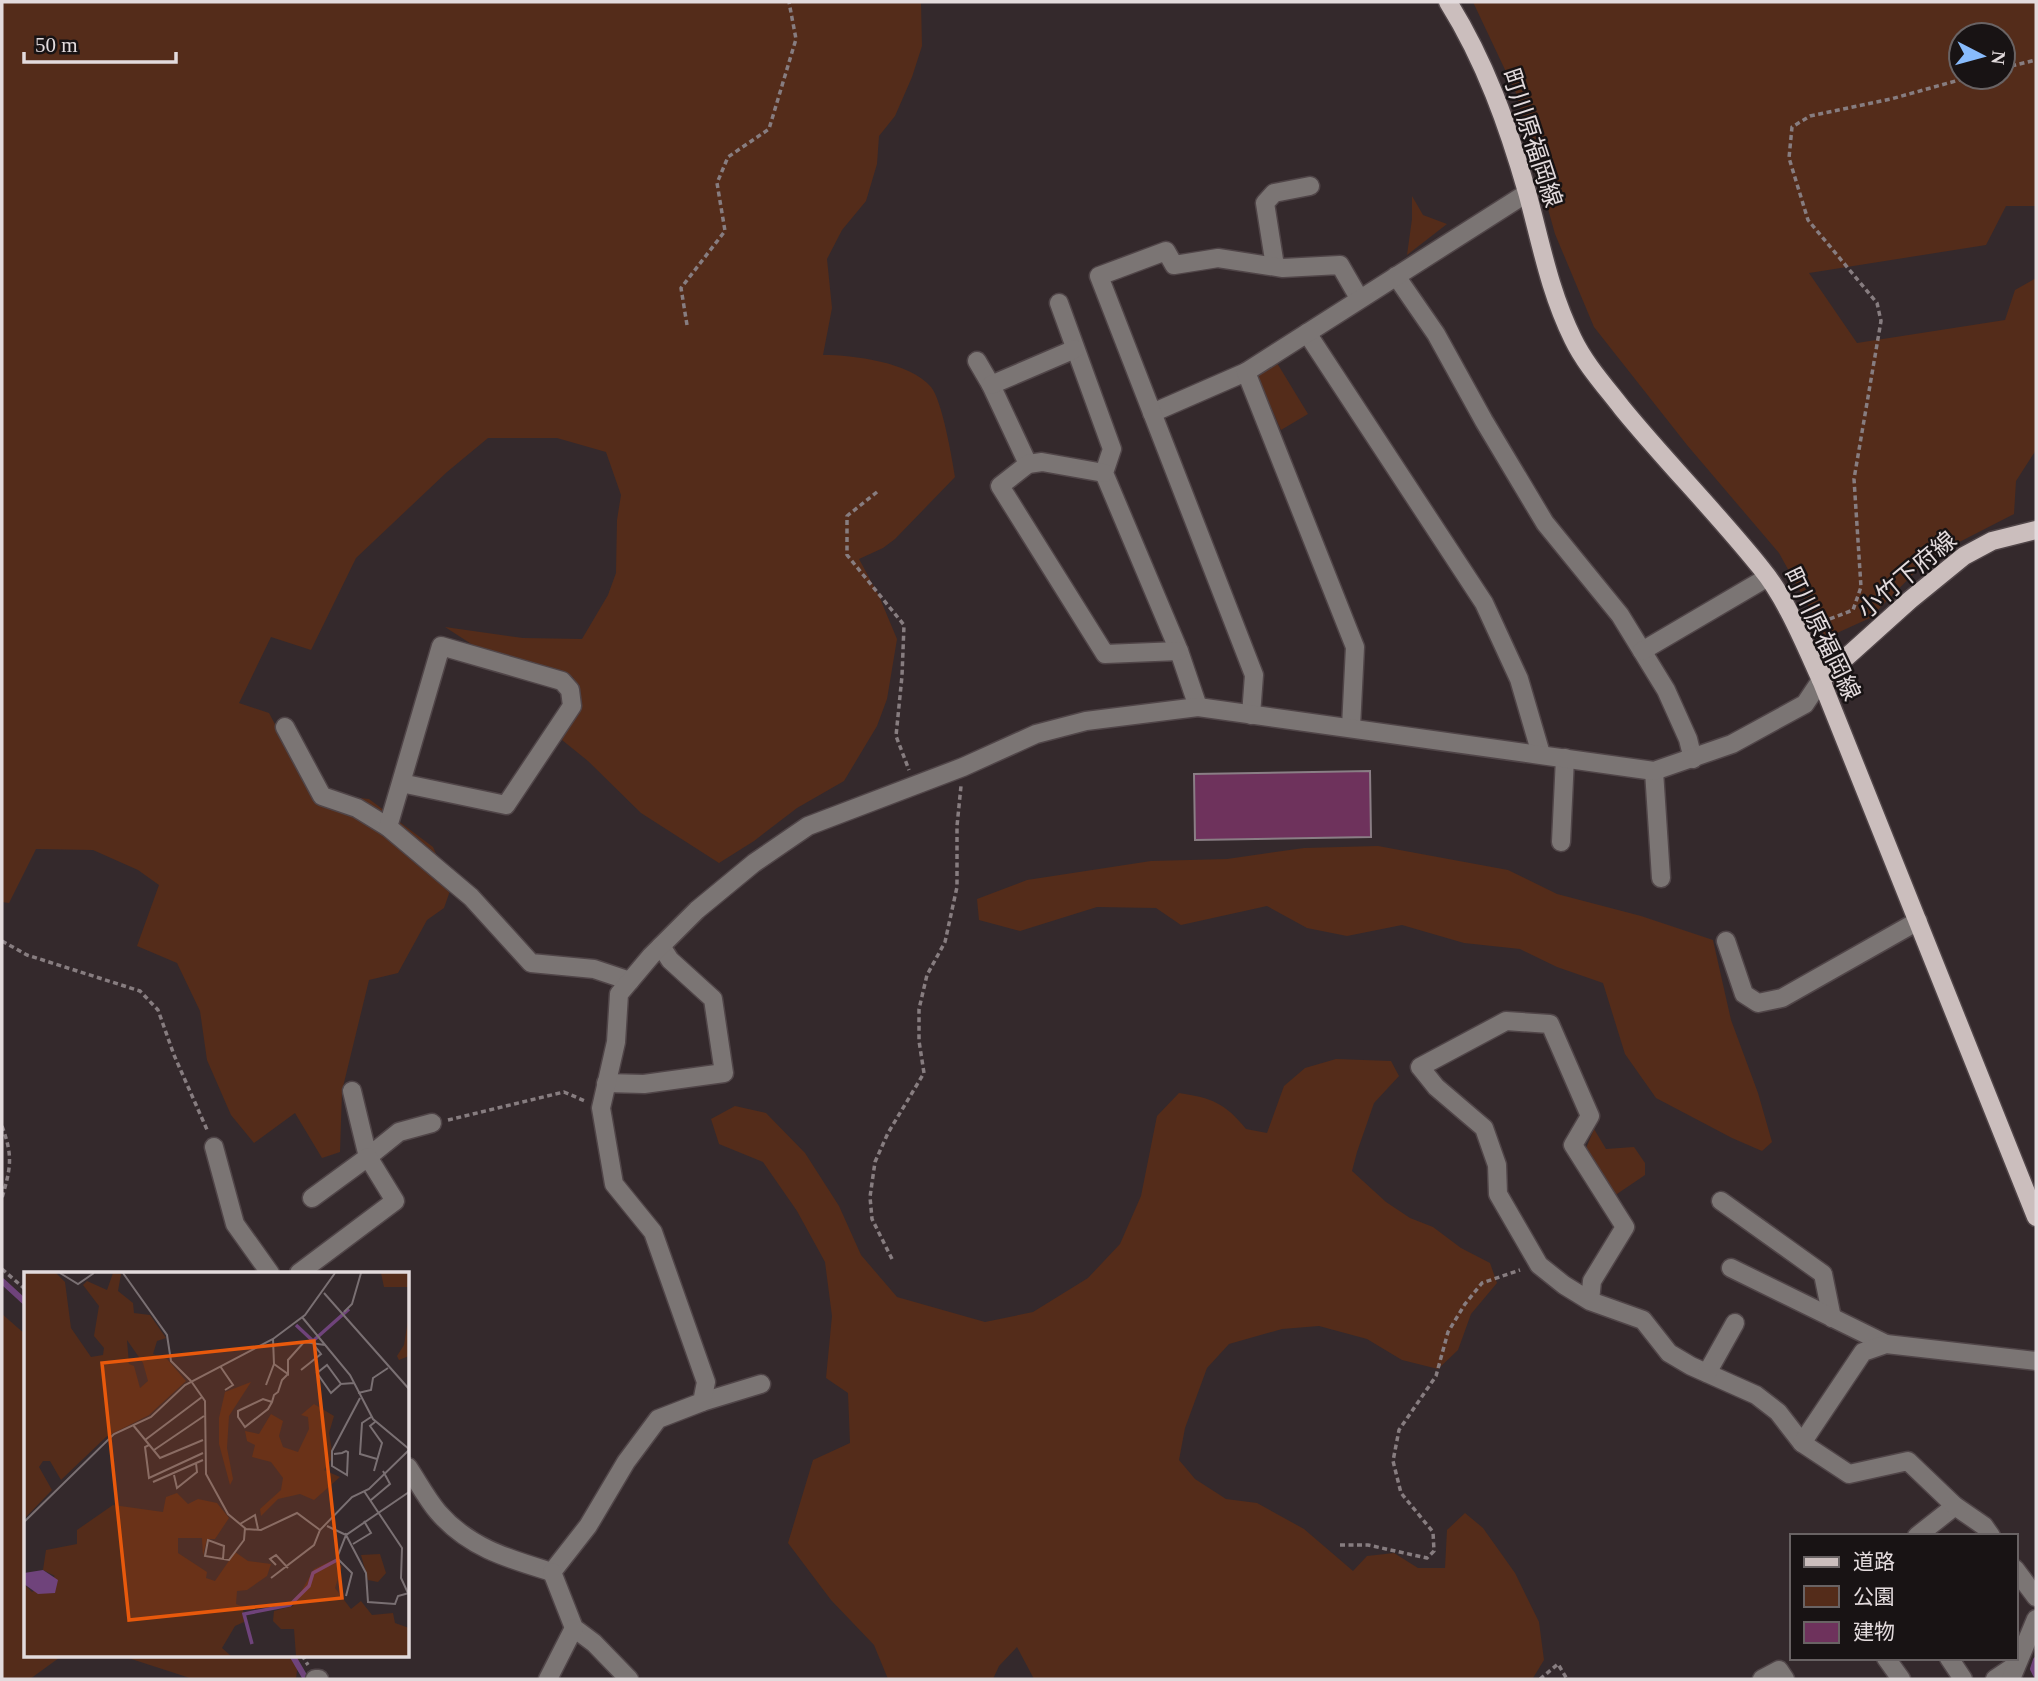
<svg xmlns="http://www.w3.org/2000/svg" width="2038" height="1681" font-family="'Times New Roman','Noto Sans JP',serif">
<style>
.green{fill:#542c1a;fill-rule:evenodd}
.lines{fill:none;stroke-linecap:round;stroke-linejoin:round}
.stream{stroke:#6f437b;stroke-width:6}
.building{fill:#6e325c;stroke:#8a7e85;stroke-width:2}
.minor-casing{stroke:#504548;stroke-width:21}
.major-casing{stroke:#504548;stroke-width:21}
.path{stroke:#877d80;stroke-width:3.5;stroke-dasharray:5 3.5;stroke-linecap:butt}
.minor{stroke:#7b7574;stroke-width:18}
.major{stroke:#cbbebd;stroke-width:18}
.labels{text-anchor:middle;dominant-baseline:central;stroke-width:5;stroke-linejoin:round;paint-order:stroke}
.street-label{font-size:24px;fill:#e3dbdd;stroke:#181314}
.inset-river{fill:none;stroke:#6f437b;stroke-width:3.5}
.inset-road{fill:none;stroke:#7a7073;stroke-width:2}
.view{fill:#e8590c;fill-opacity:0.15;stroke:#e8590c;stroke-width:3.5}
.inset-edge{fill:none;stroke:#e3dbdd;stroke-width:3.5}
</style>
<rect width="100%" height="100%" fill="#34292c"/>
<!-- green -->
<g class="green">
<path d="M2,2h919l1,44 -10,31 -17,39 -16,20 -2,28 -11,37 -24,29 -15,29 5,49 -9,47c30,0 87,7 108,32 11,13 21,71 24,90l-60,62 -12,9 -24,11 20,37 18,43 -10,60 -10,27 -33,55 -47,27 -43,33 -35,22 -78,-50 -53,-52 -26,-21 16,-38 -5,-25 -80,-19 -48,-31 78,11 59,1 26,-44 8,-22 1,-53 4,-25 -15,-43 -49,-14h-69l-41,34 -91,86 -45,92 -40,-13 -32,66 30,10 24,45 39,37 37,4 64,48 18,41 -7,20 -17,12 -29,53 -29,7 -27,111 -2,61 -18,6 -27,-45 -41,30 -23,-28 -24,-55 -7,-49 -23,-48 -40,-17 22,-61 -21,-15 -45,-20 -57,-1 -27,54 -7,-1z"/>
<path d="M1473,2h563v204h-30l-20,39 -177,28 48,70 148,-23 10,-30 21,-12v172l-20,31 -2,33 -84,43 -60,61 -44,20 -47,-85 -92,-108 -93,-118 -39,-93 -39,-141zM1961,35h42v42h-42z"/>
<polygon points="1412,196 1423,215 1447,224 1407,255 1412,219"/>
<polygon points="1277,363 1308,414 1281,430 1257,376"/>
<polygon points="1378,846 1508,870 1557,894 1641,916 1713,940 1731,1020 1758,1093 1772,1142 1762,1151 1732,1138 1656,1098 1625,1054 1603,983 1557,967 1520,949 1464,943 1402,925 1347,936 1307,928 1267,906 1181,925 1156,908 1097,907 1020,931 979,920 977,899 1027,880 1151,861 1227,859 1304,848"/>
<path d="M1336,1059l55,2 8,15 -25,27 -17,49 -5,19 34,31 24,16 23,9 28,21 29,15 7,20 -26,31 -13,36 -20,19 -36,-9 -35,-21 -48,-13 -37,3 -53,15 -22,24 -22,60 -6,32 16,19 31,20 31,4 47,26 49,42 14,-15 27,-3 24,15h27l2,-38 18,-17 18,15 32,45 24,49 5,38 -11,18 -499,1 -17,-32 -18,19 -6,13h-105l-14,-34 -43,-45 -43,-57 25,-83 37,-17 -2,-50 -22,-15 6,-62 -7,-54 -28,-51 -34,-49 -44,-18 -8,-25 24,-13 31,7 39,40 34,53 22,49 36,42 88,25 48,-10 55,-34 32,-34 21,-48 16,-80 22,-23c33,5 46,10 67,36l21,4 17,-47 21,-18z"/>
<polygon points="1594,1129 1606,1149 1634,1147 1645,1163 1645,1175 1614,1196 1584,1153"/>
<polygon points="2,1314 26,1335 26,1655 63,1655 30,1679 2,1679"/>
<polygon points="119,1655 299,1655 296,1679 193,1679"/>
</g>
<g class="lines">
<!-- stream -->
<g class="stream">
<polyline points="2,1281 26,1303"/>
<polyline points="292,1655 306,1679"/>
<polyline points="2036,1660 2033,1669 2036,1675"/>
</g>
</g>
<!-- building -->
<polygon class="building" points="1370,771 1371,837 1195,840 1194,774"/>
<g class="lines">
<!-- minor casing -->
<g class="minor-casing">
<g id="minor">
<polyline points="1275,266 1265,203 1274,193 1310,186"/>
<polyline points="1396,276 1436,334 1484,421 1545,523 1620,615 1666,690 1688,739 1693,759"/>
<polyline points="1059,303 1112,449 1104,473 1179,651 1198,707"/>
<polyline points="1307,333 1484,603 1519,679 1541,754"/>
<polyline points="977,361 991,385 1028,464"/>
<polyline points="991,385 1075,349"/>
<polyline points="1152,413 1246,372"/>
<polyline points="1104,473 1042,462 1028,464 1000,486 1105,654 1179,651"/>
<polyline points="1642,651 1768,577"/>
<polyline points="1251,715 1254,675 1099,276 1166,251 1174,265 1218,258 1283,268 1340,265 1359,298"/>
<polyline points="285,727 322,796 357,808 388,827"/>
<polyline points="1351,727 1355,647 1246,372 1527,193"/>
<polyline points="1654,771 1661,878"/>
<polyline points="401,783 506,805 572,706 570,690 562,681 441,646 388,827 471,897 531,963 594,969 630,981"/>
<polyline points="1561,842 1565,758"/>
<polyline points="1726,941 1744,994 1758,1003 1782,998 1918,921"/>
<polyline points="606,1083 644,1084 724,1073 713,999 670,960 661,946"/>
<polyline points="352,1091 368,1157 399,1132 432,1123"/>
<polyline points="214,1147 235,1224 270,1273"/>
<polyline points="1721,1201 1823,1274 1832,1318"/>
<polyline points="1731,1268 1886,1344"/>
<polyline points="299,1273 395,1201 368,1157 312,1198"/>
<polyline points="1590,1301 1592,1281 1625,1227 1573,1145 1590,1116 1550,1024 1506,1021 1420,1067 1436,1087 1484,1128 1497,1165 1498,1194 1539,1265 1564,1285 1590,1301 1643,1320 1669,1353 1691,1366 1756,1395 1778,1412 1802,1443"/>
<polyline points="1707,1373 1735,1323"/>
<polyline points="702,1402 761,1384"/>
<path d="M408,1467c10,15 19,32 30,45 31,36 71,47 114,60"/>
<polyline points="1917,1536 1955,1506"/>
<polyline points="1991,1536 1984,1526 1955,1506 1908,1461 1849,1474 1802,1443 1863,1352 1886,1344 2036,1361"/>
<polyline points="2015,1569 2036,1597"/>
<polyline points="552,1572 588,1526 626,1462 658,1419 702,1402 706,1382 653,1232 614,1184 601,1108 616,1042 619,994 651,956 697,910 754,863 808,826 963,767 1036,734 1086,721 1198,707 1654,771 1732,744 1805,704 1821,680"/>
<polyline points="552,1572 574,1628 594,1643 629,1679"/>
<polyline points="1886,1658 1901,1679"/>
<polyline points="1949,1658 1963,1679"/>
<polyline points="315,1679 319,1679"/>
<polyline points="548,1679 574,1628"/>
<polyline points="1762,1679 1779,1670 1785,1679"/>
<polyline points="1995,1679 2016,1665"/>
<polyline points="2011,1679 2036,1619"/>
</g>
</g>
<!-- major casing -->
<g class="major-casing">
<g id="major">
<path d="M1448,2c37,59 60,124 79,190 14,51 22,98 46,147 12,25 32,47 49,69 45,55 95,105 139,160 25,30 44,77 60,112l215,537"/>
<polyline points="1821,680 1910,600 1964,556 1992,541 2036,530"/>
</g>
</g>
<!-- path -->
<g class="path">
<polyline points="2003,68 2036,60"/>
<polyline points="687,325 681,288 725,231 717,183 728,157 769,129 796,39 789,2"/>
<polyline points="877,492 847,516 847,555 904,625 902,676 896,736 909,770"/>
<polyline points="1814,625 1853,610 1861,587 1854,479 1881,321 1877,303 1808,220 1789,158 1792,127 1810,116 1891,99 1970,77"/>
<polyline points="2,941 27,955 140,991 158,1010 174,1055 208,1132"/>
<polyline points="448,1120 564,1092 585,1101"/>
<path d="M2,1126c11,30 9,41 0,72"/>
<polyline points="892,1259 872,1219 870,1197 875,1162 888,1133 924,1073 919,1041 919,1009 927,975 945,942 957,887 957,826 961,786"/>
<polyline points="2,1269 26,1290"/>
<polyline points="1340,1545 1368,1545 1427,1558 1434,1551 1433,1532 1401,1493 1393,1461 1399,1430 1436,1376 1448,1332 1465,1304 1482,1283 1520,1270"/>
<polyline points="302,1655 308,1665"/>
<polyline points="1540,1679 1558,1664 1567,1679"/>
</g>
<!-- minor -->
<use href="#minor" class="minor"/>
<!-- major -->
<use href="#major" class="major"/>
</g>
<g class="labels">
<!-- street labels -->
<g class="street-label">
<text transform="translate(1532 138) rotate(72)">町川原福岡線</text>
<text transform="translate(1907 575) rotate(-40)">小竹下府線</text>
<text transform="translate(1822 634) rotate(64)">町川原福岡線</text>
</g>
</g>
<!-- overview -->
<g transform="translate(24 1272)">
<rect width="385" height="385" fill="#34292c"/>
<path d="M0,1h32l9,9 6,46 20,29 12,-2 1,-7 -10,-12 5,-30 -16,-21 4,-4 20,9 6,-17 8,1 -3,17 15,12 1,10 16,2 16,23 -9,3 -4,13 14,5 19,22 -37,34 -43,22 -45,43 -11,-19h-7l-4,6 13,23 -28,29zM103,68l16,23 5,18 -8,7 -6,-22 -5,-2zM357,1h28v14h-25zM385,42v42l-10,4 -2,-4 7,-11zM227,110l-22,34 -2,32 6,31 -3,6 -11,-41v-26l6,-26zM290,132l20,12 -5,17 4,24 -9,13 16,7 -26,23 -14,-6 -22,5 -17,17 -1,-7 21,-19 2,-12 -12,-16 -19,-5 3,-12 -8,-4 -2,-10 14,3 12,-20 12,7 -4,15 4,11 15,5 11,-23 -1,-12 -7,-2zM153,221l11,11 10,-5 19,4 12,15 -14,21h-8l-4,17 -1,-18h-24v15l29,19 -1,6 9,3 20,-29 13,9 23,3 -4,12 -20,14 -10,1 -1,13 7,3 1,15 -9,4 -13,22 9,8h-207v-72l8,8 23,-16 -12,-6 3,-20 31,-6v-14l36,-25 50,7 3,-15zM356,282l6,19 -8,9 -10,-2 -7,-25zM309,288l9,6 -7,22 16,21 10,-8 11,14 21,-2 2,10 14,5v28h-113l-2,-27h-13l-8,-8 1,-10 19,-5 21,-37z" fill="#542c1a" fill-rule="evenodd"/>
<path d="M19,298l15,10 -3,13 -17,1 -14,-10v-11z" fill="#6f437b"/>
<path class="inset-river" d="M272,53l17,16 36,-32M228,372l-8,-30 46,-9 19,-19 4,-13 24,-13"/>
<path class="inset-road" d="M36,1l18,11 16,-11M99,1l44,62 4,26 20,20M300,21l85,96M320,40l8,-8 9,-31M278,45l48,58 23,44 36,30M249,67l1,25 14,10v-14l16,-18 21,3M196,94l13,19 -8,5M277,98l20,-16 -7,-9M167,109l14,20 1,73 22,40 18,15 15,1 36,-17 23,17M317,112l-10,9 -14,-20 10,-8 14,19 13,-1M242,113l8,-21M334,121l13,-3 2,-12 15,-10M248,130l-9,-3 -25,12v6l7,10 23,-18 4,-7 2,-7 4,-3 4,-12 6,-6M347,145l-9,6 -2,31 17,5M109,153l27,33 43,-18M121,168l57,-43M125,173l-4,2 4,31 54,-25M130,178l50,-34M310,182l8,-1 4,-2 2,1 -1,23 -15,-9v-15l28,-53M350,199l8,-28 -12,-17 5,-4M150,203l3,13 20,-16 -1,-9M129,210l50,-22M340,219l38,57 -1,30 7,15M347,228l19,-16 -7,-13M0,250l90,-88 37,-17 34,-32 88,-46 32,-24 30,-42M216,252l15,-9 3,14M303,254l19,9 63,-43M329,272l18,-11 -7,-12M199,287l1,-13 -16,-6 -3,16 24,4 15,-20 1,-12M252,293l-6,-6 6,-4 12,13M247,306l43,-33 6,-15 32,-33 17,-8 40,-39M322,324l6,-23 -15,-15 9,-23 20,38 2,29 27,2 3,-8 11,-3"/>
<path class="view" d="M290,69l28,257 -213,22 -27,-257z"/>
<rect width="385" height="385" class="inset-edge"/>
</g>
<!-- border -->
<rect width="2038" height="1681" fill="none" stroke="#e3dbdd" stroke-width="7"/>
<!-- legend -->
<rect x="1790" y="1534" width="228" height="126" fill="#181314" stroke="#696364" stroke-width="2"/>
<rect x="1804" y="1557" width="35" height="10" fill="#cbbebd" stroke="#696364" stroke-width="2"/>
<text x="1853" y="1569" font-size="21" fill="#e3dbdd">道路</text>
<rect x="1804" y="1586" width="35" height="21" fill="#542c1a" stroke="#696364" stroke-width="2"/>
<text x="1853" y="1604" font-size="21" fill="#e3dbdd">公園</text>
<rect x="1804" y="1622" width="35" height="21" fill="#6e325c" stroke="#696364" stroke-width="2"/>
<text x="1853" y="1639" font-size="21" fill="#e3dbdd">建物</text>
<!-- north arrow -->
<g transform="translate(1982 56) rotate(96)"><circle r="33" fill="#181314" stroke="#696364" stroke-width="2"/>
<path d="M0-5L12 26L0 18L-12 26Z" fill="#88bbfc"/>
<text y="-10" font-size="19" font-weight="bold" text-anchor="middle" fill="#e3dbdd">N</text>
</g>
<!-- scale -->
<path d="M24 52v10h152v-10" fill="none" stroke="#e3dbdd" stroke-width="3.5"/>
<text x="35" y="52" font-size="21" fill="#e3dbdd" stroke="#181314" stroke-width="5" paint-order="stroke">50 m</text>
</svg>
